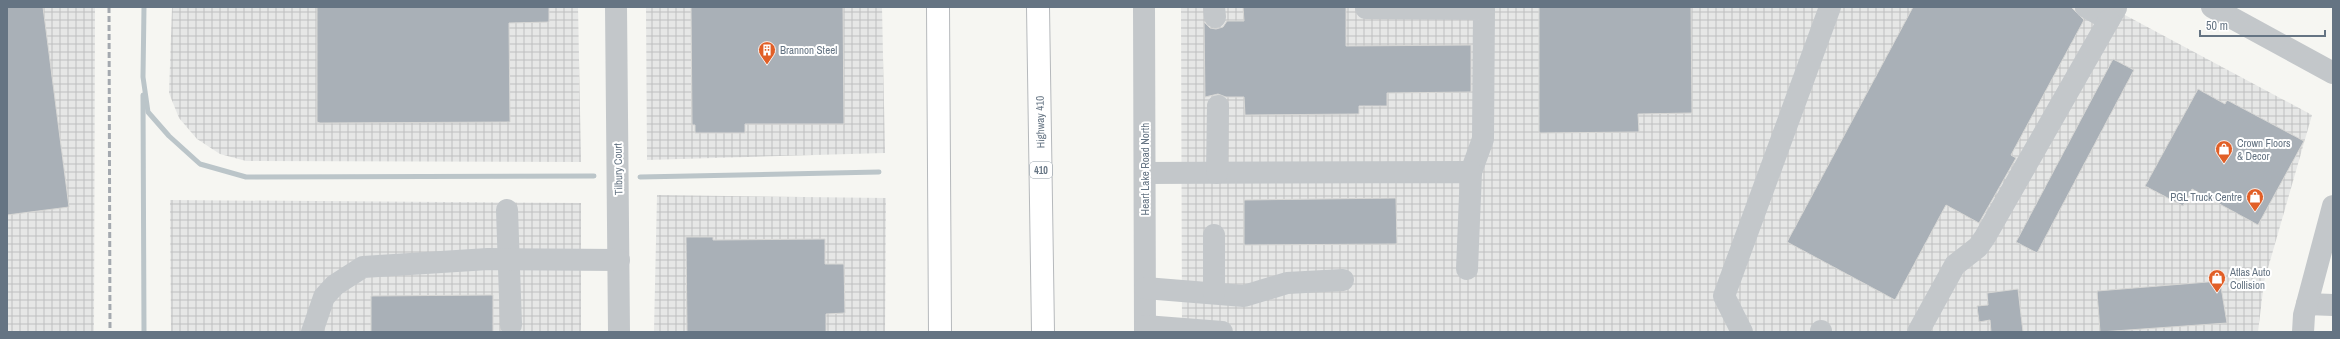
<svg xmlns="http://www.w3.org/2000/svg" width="2340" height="339" font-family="'Archivo Narrow',sans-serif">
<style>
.industrial{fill:url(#industrial-grid)}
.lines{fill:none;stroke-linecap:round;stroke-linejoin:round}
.stream{stroke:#bbc5c9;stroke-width:5}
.building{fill:#a9b0b7;stroke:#d7d7d5}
.highway-casing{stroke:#b6b9bc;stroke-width:24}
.minor{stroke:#c3c7ca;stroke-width:22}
.highway{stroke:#fff;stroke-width:22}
.rail{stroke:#a4a9af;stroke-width:3;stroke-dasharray:6 3;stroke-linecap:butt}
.labels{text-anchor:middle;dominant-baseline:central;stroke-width:4;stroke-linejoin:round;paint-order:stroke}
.shield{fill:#fff;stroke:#939ea8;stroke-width:1}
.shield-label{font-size:10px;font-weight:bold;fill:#657483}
.poi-label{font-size:11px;fill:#657483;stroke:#fff;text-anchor:start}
.street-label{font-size:11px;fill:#657483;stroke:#fff}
</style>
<defs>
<pattern id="industrial-grid" width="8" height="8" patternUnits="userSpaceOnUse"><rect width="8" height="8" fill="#e6e7e6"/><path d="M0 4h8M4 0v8" fill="none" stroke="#bec0c0"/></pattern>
</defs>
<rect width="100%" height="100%" fill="#f6f6f2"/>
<!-- industrial -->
<g class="industrial">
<polygon points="7,7 95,7 94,332 7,332"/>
<polygon points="172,7 578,7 581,162 246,161 220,154 197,139 179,118 169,93"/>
<polygon points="646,7 882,7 885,153 647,160"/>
<polygon points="1181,7 2110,7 2312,115 2264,282 2258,332 1182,332"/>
<polygon points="657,195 886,198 885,332 654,332"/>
<polygon points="170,200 581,203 581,332 171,332"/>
</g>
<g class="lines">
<!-- stream -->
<g class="stream">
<polyline points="144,7 143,77 148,112 169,136 200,164 246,177 594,176"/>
<polyline points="143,95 144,332"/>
<polyline points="640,177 879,172"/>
</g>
</g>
<!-- building -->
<g class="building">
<polygon points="7,7 43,7 69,207 7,215"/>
<polygon points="317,7 549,7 549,22 509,23 510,122 320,123 317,122"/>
<polygon points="691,7 843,7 844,124 745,124 745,133 695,133 695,125 692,125"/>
<polygon points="1243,7 1346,7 1346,46 1471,45 1471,92 1387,93 1387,106 1359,106 1359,114 1245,115 1244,97 1226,97 1218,94 1205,97 1204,22 1210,28 1216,29 1223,27 1227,21 1244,21"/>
<polygon points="1539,7 1691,7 1692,113 1638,114 1639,132 1539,133"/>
<polygon points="1913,7 2071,7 2084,20 2011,155 2016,158 1979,223 1946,205 1895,300 1787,242"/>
<polygon points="2113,59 2134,70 2037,253 2016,242"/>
<polygon points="2198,89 2225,104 2227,100 2304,141 2258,225 2192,189 2183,206 2145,186"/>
<polygon points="1396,198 1397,244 1244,245 1244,200"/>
<polygon points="686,237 713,237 713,240 825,239 825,264 844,264 845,313 826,314 826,332 687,332"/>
<polygon points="2220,281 2227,323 2100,332 2097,291"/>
<polygon points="2018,289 2023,332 1991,332 1990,320 1979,322 1977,306 1988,305 1987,293"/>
<polygon points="493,295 493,332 371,332 371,296"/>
</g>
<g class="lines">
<!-- highway casing -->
<g class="highway-casing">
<g id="highway">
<polyline points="938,7 940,332"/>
<polyline points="1038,7 1043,332"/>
</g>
</g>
<!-- minor -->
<g class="minor">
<polyline points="616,7 619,332"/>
<polyline points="1144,7 1145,332"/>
<polyline points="1214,7 1215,17"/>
<polyline points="2086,7 2109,20 2116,8"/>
<polyline points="2212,7 2333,73"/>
<polyline points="1366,8 1484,9 1483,139 1471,172"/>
<polyline points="1145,173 1471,172 1467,269"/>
<polyline points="1217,173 1218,106"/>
<polyline points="507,210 511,325"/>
<polyline points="1145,288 1244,296 1287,283 1343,280"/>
<polyline points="1214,293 1214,235"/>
<polyline points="2307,304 2333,305"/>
<polyline points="1145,326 1222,332"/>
<polyline points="312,332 324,297 335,285 363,267 488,259 619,260"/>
<polyline points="1742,332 1724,296 1830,7"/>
<polyline points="1821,332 1821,331"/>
<polyline points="1918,332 1955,265 1978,247 1985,237 2109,20"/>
<polyline points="2303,332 2304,315 2333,206"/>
</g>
<!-- highway -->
<use href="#highway" class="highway"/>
<!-- rail -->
<polyline class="rail" points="109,7 110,332"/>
</g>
<!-- icons -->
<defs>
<g id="building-pin" transform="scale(0.9)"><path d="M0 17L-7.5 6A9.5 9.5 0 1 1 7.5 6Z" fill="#e15f27" stroke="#fff"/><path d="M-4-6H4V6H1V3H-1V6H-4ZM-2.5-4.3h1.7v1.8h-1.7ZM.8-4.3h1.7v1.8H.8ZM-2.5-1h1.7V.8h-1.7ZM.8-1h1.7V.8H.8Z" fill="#fff"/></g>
<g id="shop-pin" transform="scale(0.9)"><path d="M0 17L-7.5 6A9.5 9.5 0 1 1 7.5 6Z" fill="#e15f27" stroke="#fff"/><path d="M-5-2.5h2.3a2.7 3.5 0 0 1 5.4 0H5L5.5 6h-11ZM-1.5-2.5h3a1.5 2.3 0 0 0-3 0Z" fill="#fff"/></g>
</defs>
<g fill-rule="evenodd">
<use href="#building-pin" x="767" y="50"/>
<use href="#shop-pin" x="2224" y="149"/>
<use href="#shop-pin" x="2255" y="197"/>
<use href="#shop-pin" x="2217" y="278"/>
</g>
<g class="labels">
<!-- shield labels -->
<rect class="shield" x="1030" y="162" width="22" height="16" rx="3"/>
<g class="shield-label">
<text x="1041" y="170">410</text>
</g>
<!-- poi labels -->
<g class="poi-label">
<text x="780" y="50">Brannon Steel</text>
<text x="2237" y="143">Crown Floors<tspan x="2237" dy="13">&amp; Decor</tspan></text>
<text x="2242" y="197" text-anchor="end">PGL Truck Centre</text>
<text x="2230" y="272">Atlas Auto<tspan x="2230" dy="13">Collision</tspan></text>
</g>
<!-- street labels -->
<g class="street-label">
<text transform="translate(1040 122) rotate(-91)">Highway 410</text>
<text transform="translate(618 169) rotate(-91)">Tilbury Court</text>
<text transform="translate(1145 169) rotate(-90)">Heart Lake Road North</text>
</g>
</g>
<!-- border -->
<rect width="2340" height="339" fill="none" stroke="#657483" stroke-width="16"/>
<!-- scale -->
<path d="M2200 30v6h125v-6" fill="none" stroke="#657483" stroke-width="2"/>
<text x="2206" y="30" font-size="12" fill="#657483" stroke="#ffffff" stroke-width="3" paint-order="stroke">50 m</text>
</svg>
